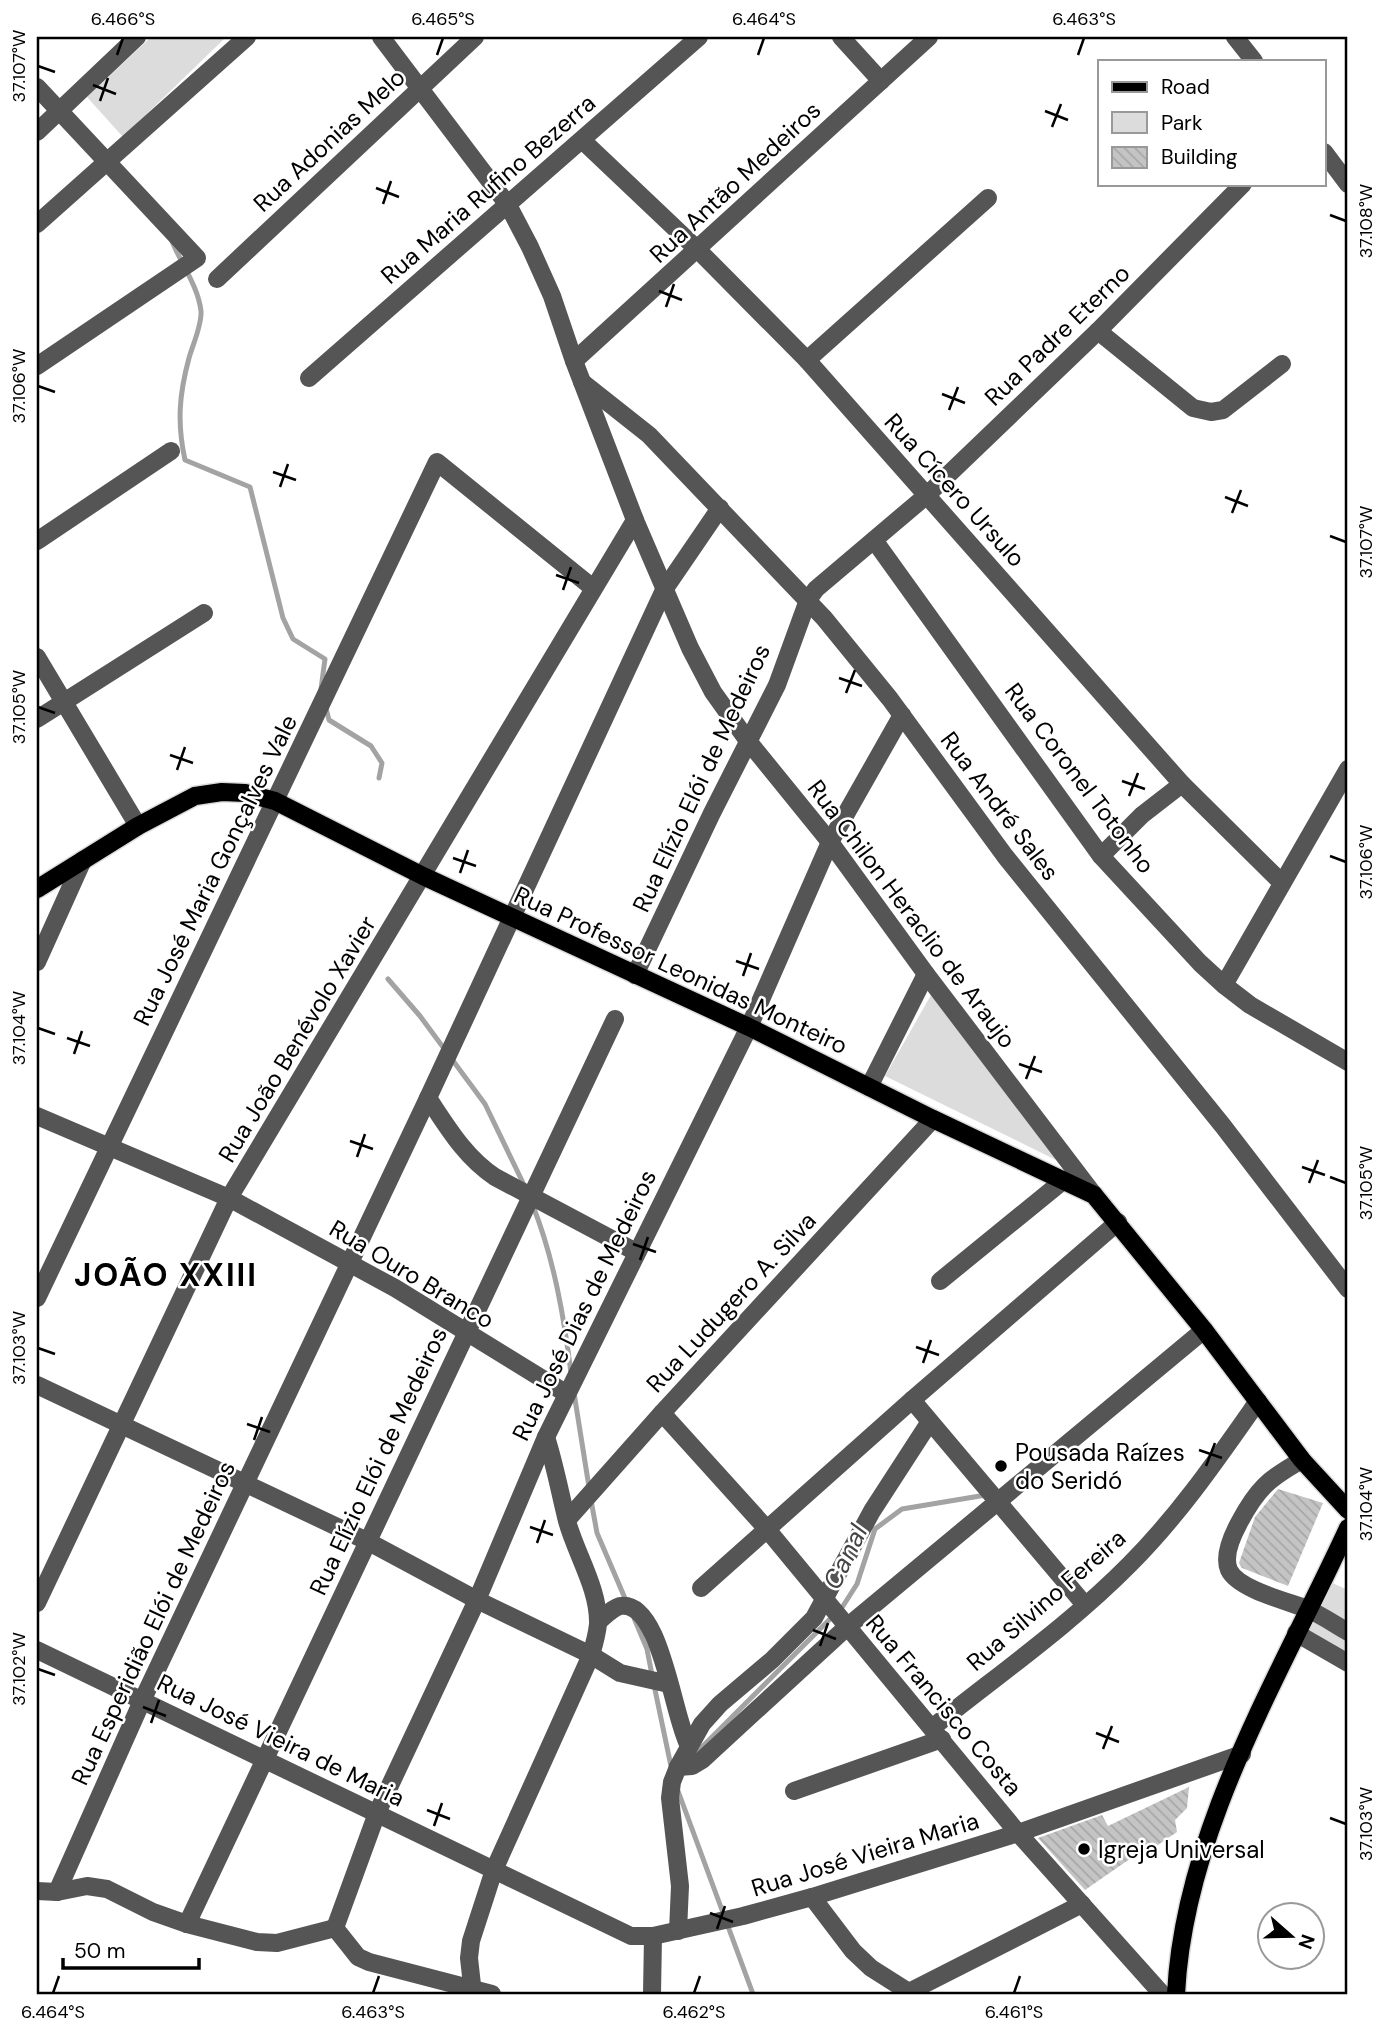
<svg xmlns="http://www.w3.org/2000/svg" width="1385" height="2031" font-family="'DM Sans',sans-serif">
<style>
.park{fill:#dcdcdc}
.lines{fill:none;stroke-linecap:round;stroke-linejoin:round}
.stream{stroke:#a3a3a3;stroke-width:5}
.building{fill:url(#building-back-hatch)}
.major-casing{stroke:#dbdbdb;stroke-width:21}
.minor{stroke:#555;stroke-width:18}
.major{stroke:#000;stroke-width:18}
.ticks{fill:none;stroke:#000;stroke-width:2.5}
.poi-dot{fill:#000;stroke:#fff;stroke-width:2.5}
.labels{text-anchor:middle;dominant-baseline:central;stroke-width:5;stroke-linejoin:round;paint-order:stroke}
.street-label{font-size:24px;fill:#000;stroke:#fff}
.poi-label{font-size:24px;fill:#000;stroke:#fff;text-anchor:start}
.water-label{font-size:26px;font-style:italic;fill:#444;stroke:#fff}
.district-label{font-size:32px;font-weight:bold;letter-spacing:2px;fill:#000;stroke:#fff}
.neatline{fill:none;stroke:#000;stroke-width:2.5}
.ticks-label{font-size:18px;text-anchor:middle;fill:#000}
</style>
<defs>
<pattern id="building-back-hatch" width="6" height="6" patternUnits="userSpaceOnUse" patternTransform="scale(1.75)"><rect width="6" height="6" fill="#c4c4c4"/><path d="M-1 5l2 2M0 0l6 6M5-1l2 2" fill="none" stroke="#a7a7a7"/></pattern>
</defs>
<rect width="100%" height="100%" fill="#fff"/>
<!-- park -->
<g class="park">
<polygon points="151,37 226,37 123,137 87,97"/>
<polygon points="931,995 1040,1138 1056,1160 885,1076"/>
<polygon points="1328,1581 1348,1590 1348,1668 1303,1643"/>
</g>
<g class="lines">
<!-- stream -->
<g class="stream">
<path d="M172,241c9,23 26,45 29,70 1,14 -8,33 -12,47 -10,37 -12,65 -4,102l65,27 33,131 10,21 32,20 -4,30"/>
<polyline points="326,708 329,720 371,746 382,763 379,778"/>
<polyline points="388,979 420,1016 485,1104 525,1187"/>
<path d="M533,1206c21,53 31,111 38,167"/>
<polyline points="574,1393 589,1487"/>
<polyline points="591,1500 597,1533 627,1603"/>
<polyline points="634,1618 647,1649 652,1675"/>
<polyline points="654,1685 672,1771"/>
<polyline points="692,1757 843,1606 857,1584 875,1529 902,1509 986,1495"/>
<polyline points="678,1791 753,1994"/>
</g>
</g>
<!-- building -->
<g class="building">
<polygon points="1278,1489 1323,1503 1288,1586 1242,1568 1239,1563 1255,1517"/>
<polygon points="1189,1787 1187,1808 1175,1820 1177,1832 1149,1851 1147,1847 1085,1890 1038,1838 1102,1815 1108,1826"/>
</g>
<g class="lines">
<!-- major casing -->
<g class="major-casing">
<g id="major">
<polyline points="37,889 138,826 195,796 222,792 245,793 275,801 423,876 749,1027 933,1119 1094,1195 1204,1330 1302,1460 1348,1510"/>
<path d="M1176,1994c8,-164 105,-320 172,-466"/>
</g>
</g>
<!-- minor -->
<g class="minor">
<polyline points="381,37 508,205 530,247 552,296 574,361 635,520 690,648 713,692 748,741 830,842 926,974 1094,1195"/>
<polyline points="841,37 881,81"/>
<polyline points="1235,37 1254,61"/>
<polyline points="37,87 197,258 37,366"/>
<polyline points="37,132 137,37"/>
<polyline points="582,140 698,250 807,360 1182,784 1282,883"/>
<polyline points="1324,152 1348,184"/>
<polyline points="37,224 247,37"/>
<polyline points="217,279 475,37"/>
<polyline points="1098,331 1193,408 1211,412 1223,410 1282,364"/>
<polyline points="807,360 988,198"/>
<polyline points="574,361 929,37"/>
<polyline points="309,378 699,37"/>
<polyline points="582,382 649,435 824,618 890,699 1005,856 1223,1126 1348,1289"/>
<polyline points="874,540 1101,856 1200,963 1224,985 1250,1005 1348,1062"/>
<polyline points="37,541 171,451"/>
<polyline points="37,657 138,826"/>
<polyline points="37,719 204,613"/>
<polyline points="1101,856 1142,815 1182,784"/>
<polyline points="37,962 83,860"/>
<polyline points="635,975 712,813 777,685 808,600 816,589 927,495 1098,331 1243,184"/>
<polyline points="1224,985 1348,769"/>
<polyline points="869,1087 926,974"/>
<path d="M428,1098c20,30 37,59 67,79l141,75"/>
<polyline points="37,1116 229,1198 395,1288 567,1394"/>
<polyline points="940,1281 1064,1180"/>
<polyline points="37,1298 437,462 593,588"/>
<polyline points="37,1385 367,1541 477,1600 591,1655 620,1673 669,1684"/>
<polyline points="912,1400 1085,1605"/>
<polyline points="662,1413 766,1528 1018,1833 1162,1994"/>
<path d="M1302,1460c-34,19 -45,29 -63,63 -7,13 -16,33 -10,47 9,19 57,31 76,38 15,6 29,16 43,24"/>
<polyline points="567,1520 662,1413 933,1119"/>
<polyline points="701,1588 912,1400 1118,1222"/>
<polyline points="37,1603 229,1198 635,520"/>
<path d="M598,1622c6,-5 14,-14 22,-16 41,-7 53,112 69,140"/>
<polyline points="1296,1633 1348,1663"/>
<polyline points="37,1650 631,1936 653,1936 743,1916 812,1897 1018,1833 1242,1754"/>
<path d="M932,1728c66,-53 139,-104 198,-164 49,-49 88,-106 128,-163"/>
<polyline points="678,1767 692,1766 702,1760 847,1627 1204,1330"/>
<polyline points="794,1791 942,1739"/>
<polyline points="37,1891 57,1892 87,1886 107,1889 153,1912 187,1924 257,1942 277,1943 335,1928 358,1957 369,1962 492,1994"/>
<polyline points="57,1892 142,1701 428,1098 664,590 720,508"/>
<polyline points="812,1897 853,1951 871,1968 912,1994"/>
<polyline points="187,1924 615,1019"/>
<polyline points="335,1928 377,1813 477,1600 546,1437 749,1027 830,842 902,715"/>
<polyline points="678,1931 680,1886 670,1798 672,1782 678,1767 702,1724 720,1704 772,1660 814,1618 872,1511 929,1423"/>
<polyline points="909,1992 1082,1904"/>
<path d="M473,1994l-4,-36 2,-17 23,-71 97,-215c3,-10 6,-20 7,-31 1,-35 -22,-70 -31,-103 -7,-28 -12,-56 -21,-84"/>
<polyline points="652,1994 653,1936"/>
</g>
<!-- major -->
<use href="#major" class="major"/>
</g>
<!-- ticks -->
<path class="ticks" d="M117,55l6,-17M437,55l6,-17M758,55l6,-17M1078,55l6,-17M38,66l17,6M93,85l23,9M100,101l8,-23M1045,111l23,9M1052,127l9,-23M376,188l23,9M383,204l8,-23M1330,215l16,6M659,291l23,9M666,307l8,-23M38,386l17,6M942,394l23,9M949,410l9,-23M273,472l23,8M280,487l8,-23M1225,497l23,9M1232,513l9,-23M1330,536l16,6M556,575l23,8M563,590l8,-23M839,678l23,8M846,693l9,-23M38,707l17,6M170,755l23,8M177,770l8,-23M1122,781l23,8M1129,796l9,-23M1330,856l16,6M453,858l23,8M460,873l8,-23M736,961l23,8M743,976l8,-23M38,1028l17,6M67,1038l23,8M74,1054l8,-23M1019,1064l23,8M1026,1079l9,-23M350,1141l23,8M357,1157l8,-23M1302,1167l23,8M1330,1177l16,6M1309,1183l9,-23M633,1244l23,8M640,1260l8,-23M916,1347l23,8M38,1348l17,6M923,1363l8,-23M247,1424l23,8M254,1440l8,-23M1199,1450l23,8M1206,1466l9,-23M1330,1498l16,6M530,1527l23,8M537,1543l8,-23M813,1630l23,9M820,1646l8,-23M38,1669l17,6M143,1707l23,9M151,1723l8,-23M1096,1733l23,9M1103,1749l9,-23M427,1810l23,9M1330,1818l16,6M434,1826l8,-23M710,1913l23,9M717,1929l8,-23M53,1993l6,-17M373,1993l6,-17M694,1993l6,-17M1014,1993l6,-17"/>
<!-- markers -->
<g class="poi-dot">
<circle cx="1001" cy="1466" r="7"/>
<circle cx="1084" cy="1849" r="7"/>
</g>
<g class="labels">
<!-- street labels -->
<g class="street-label">
<text transform="translate(329 140) rotate(-43)">Rua Adonias Melo</text>
<text transform="translate(735 182) rotate(-43)">Rua Antão Medeiros</text>
<text transform="translate(488 189) rotate(-41)">Rua Maria Rufino Bezerra</text>
<text transform="translate(1057 335) rotate(-44)">Rua Padre Eterno</text>
<text transform="translate(955 490) rotate(48)">Rua Cícero Ursulo</text>
<text transform="translate(701 778) rotate(-65)">Rua Elízio Elói de Medeiros</text>
<text transform="translate(1080 778) rotate(53)">Rua Coronel Totonho</text>
<text transform="translate(1000 806) rotate(53)">Rua André Sales</text>
<text transform="translate(215 870) rotate(-64)">Rua José Maria Gonçalves Vale</text>
<text transform="translate(912 914) rotate(53)">Rua Chilon Heraclio de Araujo</text>
<text transform="translate(681 970) rotate(25)">Rua Professor Leonidas Monteiro</text>
<text transform="translate(297 1039) rotate(-59)">Rua João Benévolo Xavier</text>
<text transform="translate(412 1274) rotate(31)">Rua Ouro Branco</text>
<text transform="translate(731 1302) rotate(-47)">Rua Ludugero A. Silva</text>
<text transform="translate(584 1305) rotate(-64)">Rua José Dias de Medeiros</text>
<text transform="translate(378 1461) rotate(-65)">Rua Elízio Elói de Medeiros</text>
<text transform="translate(1046 1600) rotate(-41)">Rua Silvino Fereira</text>
<text transform="translate(153 1623) rotate(-65)">Rua Esperidião Elói de Medeiros</text>
<text transform="translate(944 1705) rotate(50)">Rua Francisco Costa</text>
<text transform="translate(281 1740) rotate(26)">Rua José Vieira de Maria</text>
<text transform="translate(865 1854) rotate(-17)">Rua José Vieira Maria</text>
</g>
<!-- poi labels -->
<g class="poi-label">
<text x="1015" y="1452">Pousada Raízes<tspan x="1015" dy="28">do Seridó</tspan></text>
<text x="1098" y="1849">Igreja Universal</text>
</g>
<!-- water labels -->
<g class="water-label">
<text transform="translate(845 1557) rotate(-64)">Canal</text>
</g>
<!-- district labels -->
<g class="district-label">
<text x="166" y="1275">JOÃO XXIII</text>
</g>
</g>
<!-- border -->
<rect width="1385" height="2031" fill="none" stroke="#ffffff" stroke-width="77"/>
<!-- legend -->
<rect x="1098" y="60" width="228" height="126" fill="#ffffff" stroke="#999999" stroke-width="2"/>
<rect x="1112" y="82" width="35" height="10" fill="#000000" stroke="#999999" stroke-width="2"/>
<text x="1161" y="94" font-size="21" fill="#000000">Road</text>
<rect x="1112" y="112" width="35" height="21" fill="#dcdcdc" stroke="#999999" stroke-width="2"/>
<text x="1161" y="130" font-size="21" fill="#000000">Park</text>
<rect x="1112" y="147" width="35" height="21" fill="url(#building-back-hatch)" stroke="#999999" stroke-width="2"/>
<text x="1161" y="164" font-size="21" fill="#000000">Building</text>
<!-- north arrow -->
<g transform="translate(1291 1936) rotate(110)"><circle r="33" fill="#ffffff" stroke="#999999" stroke-width="2"/>
<path d="M0-5L12 26L0 18L-12 26Z" fill="#000000"/>
<text y="-10" font-size="19" font-weight="bold" text-anchor="middle" fill="#000000">N</text>
</g>
<!-- scale -->
<path d="M63 1958v10h136v-10" fill="none" stroke="#000000" stroke-width="3.5"/>
<text x="74" y="1958" font-size="21" fill="#000000" stroke="#ffffff" stroke-width="5" paint-order="stroke">50 m</text>
<rect x="38" y="38" width="1308" height="1955" class="neatline"/>
<g class="ticks-label">
<text x="123" y="25">6.466°S</text>
<text x="443" y="25">6.465°S</text>
<text x="764" y="25">6.464°S</text>
<text x="1084" y="25">6.463°S</text>
<text transform="translate(19 66) rotate(-90)" y="6">37.107°W</text>
<text transform="translate(1366 221) rotate(-90)" y="6">37.108°W</text>
<text transform="translate(19 386) rotate(-90)" y="6">37.106°W</text>
<text transform="translate(1366 542) rotate(-90)" y="6">37.107°W</text>
<text transform="translate(19 707) rotate(-90)" y="6">37.105°W</text>
<text transform="translate(1366 862) rotate(-90)" y="6">37.106°W</text>
<text transform="translate(19 1028) rotate(-90)" y="6">37.104°W</text>
<text transform="translate(1366 1183) rotate(-90)" y="6">37.105°W</text>
<text transform="translate(19 1348) rotate(-90)" y="6">37.103°W</text>
<text transform="translate(1366 1504) rotate(-90)" y="6">37.104°W</text>
<text transform="translate(19 1669) rotate(-90)" y="6">37.102°W</text>
<text transform="translate(1366 1824) rotate(-90)" y="6">37.103°W</text>
<text x="53" y="2018">6.464°S</text>
<text x="373" y="2018">6.463°S</text>
<text x="694" y="2018">6.462°S</text>
<text x="1014" y="2018">6.461°S</text>
</g>
</svg>
